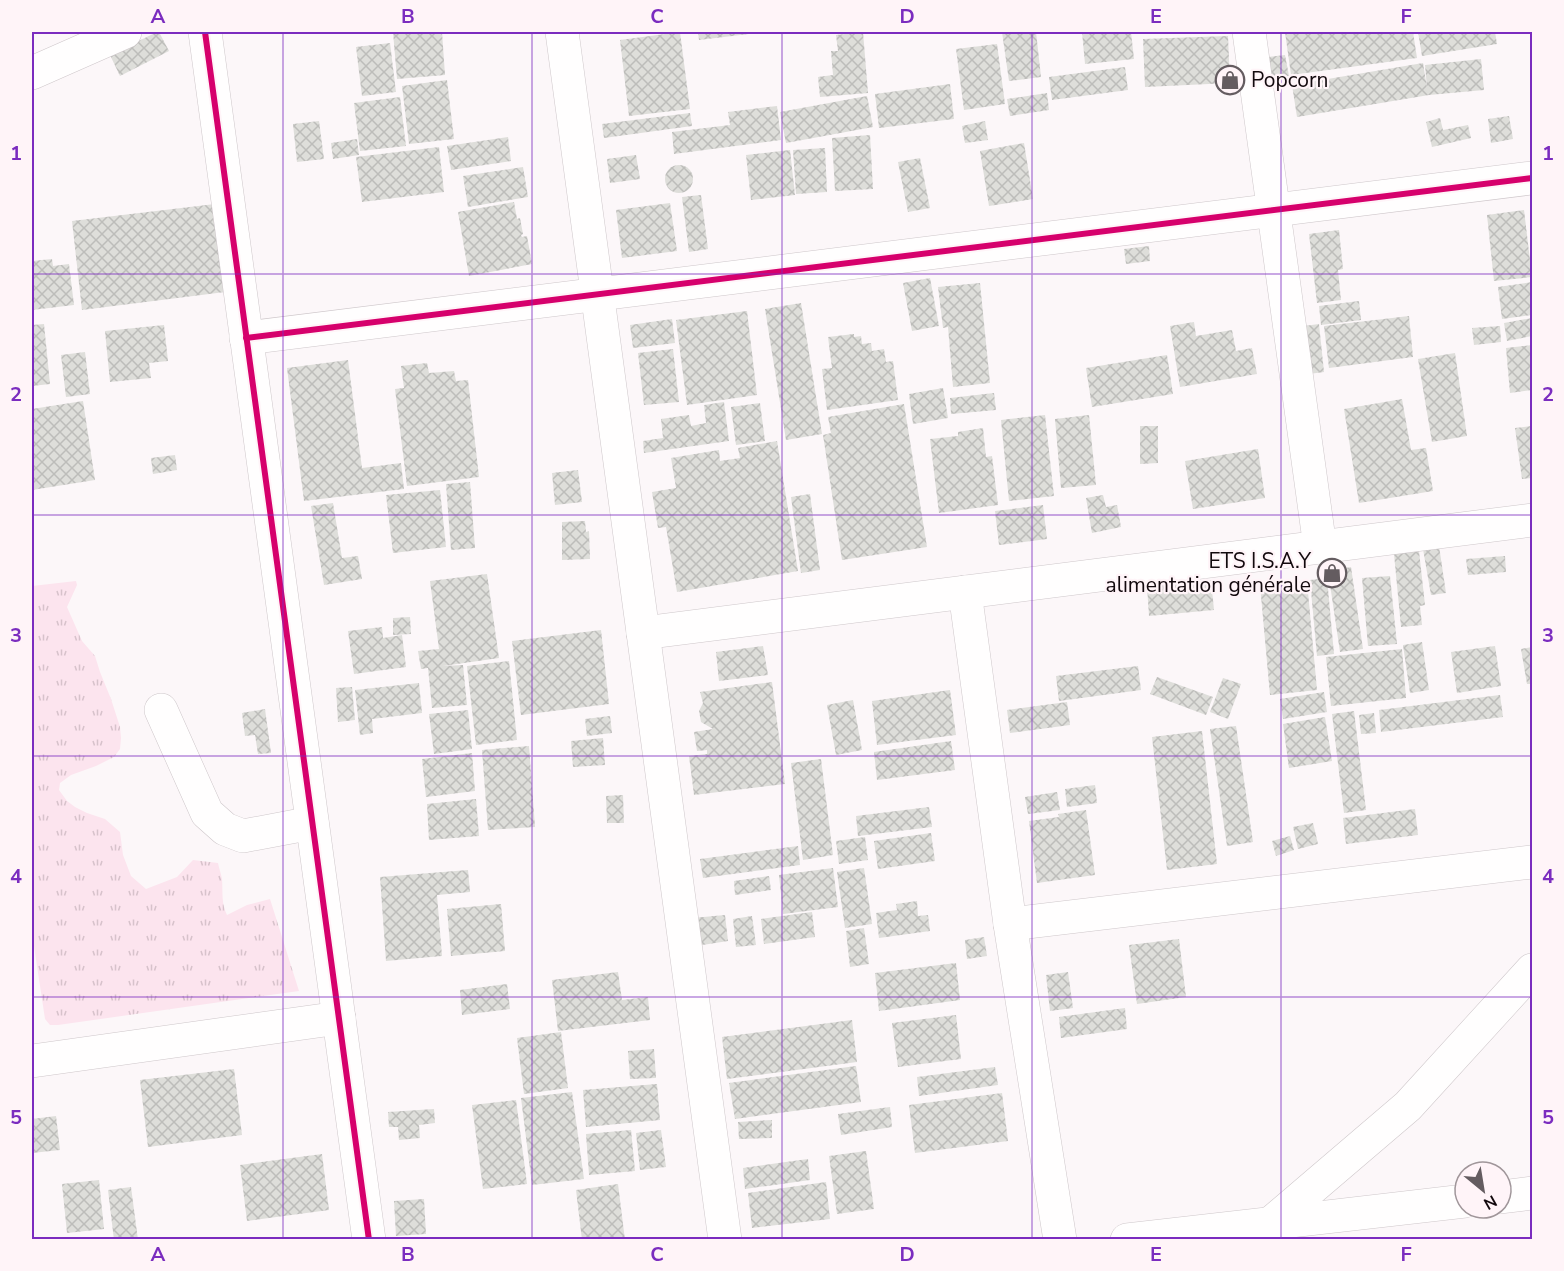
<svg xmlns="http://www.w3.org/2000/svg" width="1564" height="1271" font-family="'Nunito Sans',sans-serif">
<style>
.grass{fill:url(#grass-tufts)}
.building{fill:url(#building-cross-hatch)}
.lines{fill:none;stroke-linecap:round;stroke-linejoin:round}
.minor-casing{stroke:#cec7ca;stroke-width:34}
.minor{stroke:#fffefe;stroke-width:33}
.cycleway-casing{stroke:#fff4f8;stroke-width:10}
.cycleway{stroke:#d6006c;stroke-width:6}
.grid{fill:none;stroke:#7b2cbf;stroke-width:1.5;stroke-opacity:0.55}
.labels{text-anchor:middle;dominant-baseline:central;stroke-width:4.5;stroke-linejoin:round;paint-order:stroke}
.poi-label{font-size:21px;fill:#12090d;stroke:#fff4f8;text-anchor:start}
.neatline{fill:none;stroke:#7b2cbf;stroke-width:2}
.grid-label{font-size:20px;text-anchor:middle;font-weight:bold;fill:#7b2cbf}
</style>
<defs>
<pattern id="grass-tufts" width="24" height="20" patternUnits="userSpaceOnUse" patternTransform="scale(1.5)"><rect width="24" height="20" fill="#fce4ee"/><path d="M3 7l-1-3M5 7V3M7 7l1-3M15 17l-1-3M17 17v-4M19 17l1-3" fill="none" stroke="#d7c2cb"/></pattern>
<pattern id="building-cross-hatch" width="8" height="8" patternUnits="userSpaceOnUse" patternTransform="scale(1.5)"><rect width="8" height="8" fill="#dededa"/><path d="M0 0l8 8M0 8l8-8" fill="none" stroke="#bdbdba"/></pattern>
</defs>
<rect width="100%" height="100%" fill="#fcf7f9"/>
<!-- grass -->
<path class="grass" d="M76,581l1,4 -10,22 15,34 13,15 5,16 11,27 9,28 1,11 -1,11 -6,8 -18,9 -25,9 -11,8 -1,7 8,11 8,6 12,6 18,6 15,13 3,23 8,21 15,13 31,-12 16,-17 25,3c1,5 3,11 4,16 1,13 -1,24 5,36l20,-10 23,-6 29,92 -241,34h-8l-5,-6 -13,-86v-347z"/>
<!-- building -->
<g class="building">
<polygon points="157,32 159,32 169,51 120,76 110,55"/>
<polygon points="393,32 442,32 445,75 397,79"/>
<polygon points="680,32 690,109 629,116 620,40"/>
<polygon points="698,32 757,32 757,33 699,40"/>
<polygon points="863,32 868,93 820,97 818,77 833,75 831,51 838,51 836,35"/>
<polygon points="1002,32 1036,32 1041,77 1009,81"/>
<polygon points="1082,32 1131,32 1134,59 1085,64"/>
<polygon points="1285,32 1413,32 1417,58 1291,75"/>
<polygon points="1418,32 1495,32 1497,44 1422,56"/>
<polygon points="1228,36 1230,83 1145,87 1143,39"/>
<polygon points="390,43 396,92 362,96 356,47"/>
<polygon points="997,44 1005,104 964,110 956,49"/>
<polygon points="1285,55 1289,76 1272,79 1268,57"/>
<polygon points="1481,59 1484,90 1429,95 1297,117 1292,85 1423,63 1427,88 1425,65"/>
<polygon points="1125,67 1128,90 1052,100 1049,77"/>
<polygon points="447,80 454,139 409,144 402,86"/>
<polygon points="950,84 954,119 879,128 875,94"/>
<polygon points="1047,93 1049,110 1010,116 1007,99"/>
<polygon points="867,96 873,127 786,143 780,112"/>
<polygon points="400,97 406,146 360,151 354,103"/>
<polygon points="777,106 781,140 674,154 672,132 730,125 728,112"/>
<polygon points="690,113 692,126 604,138 602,124"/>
<polygon points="1509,116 1513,139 1491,143 1488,119"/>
<polygon points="1440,118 1443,130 1468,125 1471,138 1432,147 1426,122"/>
<polygon points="319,121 324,159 297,162 293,124"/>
<polygon points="985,121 988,140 965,143 962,126"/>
<polygon points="870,135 873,189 835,191 832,138"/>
<polygon points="508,137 511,161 451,170 447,146"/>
<polygon points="357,139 359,155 333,159 331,143"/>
<polygon points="1024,143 1033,199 989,206 980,151"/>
<polygon points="439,147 444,192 362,202 356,157"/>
<polygon points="825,148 827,192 796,194 793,150"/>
<polygon points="790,150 795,195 751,200 746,155"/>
<polygon points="636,155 640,179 610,183 607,159"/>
<polygon points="920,158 930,208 908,212 898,162"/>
<circle cx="679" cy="179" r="14"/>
<polygon points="523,167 528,197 468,207 463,176"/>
<polygon points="701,195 708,249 689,252 682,197"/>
<polygon points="514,202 517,219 520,218 523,234 521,235 522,237 527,236 532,264 469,276 458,212"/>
<polygon points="670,203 677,251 622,258 616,210"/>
<polygon points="215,204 225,292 82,310 72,221"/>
<polygon points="1524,210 1532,277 1494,281 1487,215"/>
<polygon points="1339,230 1343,269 1338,270 1341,300 1317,303 1309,234"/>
<polygon points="1149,246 1150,261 1126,264 1124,249"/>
<polygon points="52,259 53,266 69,264 74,305 32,310 32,261"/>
<polygon points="930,278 939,326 912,331 903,283"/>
<polygon points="1532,282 1532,315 1502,319 1498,287"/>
<polygon points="980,283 990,383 953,387 948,327 943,328 938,287"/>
<polygon points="1359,301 1361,320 1321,325 1319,306"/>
<polygon points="801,303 822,434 786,440 765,309"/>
<polygon points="747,311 757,395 687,405 676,320"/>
<polygon points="1409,316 1413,357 1329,368 1324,326"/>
<polygon points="1532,318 1532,336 1507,341 1504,323"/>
<polygon points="672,319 675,343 633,348 630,325"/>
<polygon points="1194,322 1196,336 1232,330 1236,351 1252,348 1257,374 1180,387 1170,326"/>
<polygon points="44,324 50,384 32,386 32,325"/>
<polygon points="1319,324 1324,372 1309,374 1304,326"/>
<polygon points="164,325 168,361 149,363 151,378 110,382 105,331"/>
<polygon points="1500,326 1501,342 1474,345 1472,328"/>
<polygon points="854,334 854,337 861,336 862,344 871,343 872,351 884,349 886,362 893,361 898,400 827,410 822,369 832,368 828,337"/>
<polygon points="1532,345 1532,390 1510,393 1506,348"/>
<polygon points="673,349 679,402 644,405 638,353"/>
<polygon points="85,352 90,394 66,397 61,355"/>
<polygon points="1455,353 1467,436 1432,442 1418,359"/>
<polygon points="1167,355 1173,394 1092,407 1086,368"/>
<polygon points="348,360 362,468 401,463 404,489 304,501 287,368"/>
<polygon points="427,363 429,373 454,371 456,381 468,380 479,477 407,486 395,389 404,388 401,366"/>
<polygon points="943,388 948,418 913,424 909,394"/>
<polygon points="994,393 996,410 951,414 950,398"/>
<polygon points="1402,399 1411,450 1426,448 1433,491 1359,503 1344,409"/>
<polygon points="83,401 95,480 32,490 32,409"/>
<polygon points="724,402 729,441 644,453 643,441 663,438 661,419 689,415 691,426 706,423 704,405"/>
<polygon points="760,403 765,441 736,445 731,407"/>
<polygon points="904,404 927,547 842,560 823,435 831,433 828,417"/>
<polygon points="1045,415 1054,496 1009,501 1001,420"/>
<polygon points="1089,415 1096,485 1061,488 1055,419"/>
<polygon points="1140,426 1158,426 1158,463 1140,464"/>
<polygon points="1531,426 1532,478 1522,479 1515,428"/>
<polygon points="983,428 986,457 992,456 998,505 939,513 930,439 958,436 958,432"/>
<polygon points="777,441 798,571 677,592 666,527 658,528 652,492 676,488 671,458 719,450 720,461 740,458 738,448"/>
<polygon points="1258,449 1265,498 1193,509 1185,461"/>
<polygon points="175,455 177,470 153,474 151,458"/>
<polygon points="578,470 582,502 555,505 552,473"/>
<polygon points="470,482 475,548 451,550 446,484"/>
<polygon points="440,490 446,547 393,553 386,495"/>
<polygon points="810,494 820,570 801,573 791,497"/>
<polygon points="1103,495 1106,507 1117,505 1121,527 1092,533 1086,498"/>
<polygon points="333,503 342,558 358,556 362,579 324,585 311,506"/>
<polygon points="1043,505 1047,539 999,545 995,511"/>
<polygon points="585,521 586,532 589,531 590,559 562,560 562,522"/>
<polygon points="1439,546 1446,593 1431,595 1423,549"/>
<polygon points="1419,551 1425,605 1420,606 1422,625 1401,627 1394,554"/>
<polygon points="1505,556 1506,572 1468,575 1466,559"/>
<polygon points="1351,567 1363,649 1340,652 1328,571"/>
<polygon points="487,574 499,658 443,666 463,665 467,705 432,708 428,668 421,669 418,651 439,649 430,581"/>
<polygon points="1390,576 1397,644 1368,646 1362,578"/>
<polygon points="1327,578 1334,654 1317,656 1310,580"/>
<polygon points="1211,580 1214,610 1149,616 1147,586"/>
<polygon points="1307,581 1317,690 1270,695 1260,585"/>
<polygon points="410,617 411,634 393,635 393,618"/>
<polygon points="382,627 383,638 402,635 406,667 354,674 348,631"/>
<polygon points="601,630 609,704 521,715 512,641"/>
<polygon points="1422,642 1429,690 1410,693 1403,645"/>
<polygon points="763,646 768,675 719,681 716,652"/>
<polygon points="1495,646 1501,686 1457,693 1451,652"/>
<polygon points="1532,647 1532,684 1527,684 1521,649"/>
<polygon points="1402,649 1406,698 1331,706 1326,657"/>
<polygon points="509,661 517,740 476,745 467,666"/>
<polygon points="1138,666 1141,690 1059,701 1056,676"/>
<polygon points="1157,677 1213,697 1206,715 1150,694"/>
<polygon points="1223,678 1241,684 1228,719 1210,712"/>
<polygon points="772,682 785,784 694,795 689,756 707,754 707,750 697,751 694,732 713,729 701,722 699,711 703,703 700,692"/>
<polygon points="419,683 422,713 372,719 373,733 360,735 355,690"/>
<polygon points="352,687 355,720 338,722 336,688"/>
<polygon points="950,690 956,735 877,745 872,701"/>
<polygon points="1324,692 1327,712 1283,719 1280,699"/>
<polygon points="1500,695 1503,717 1381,732 1379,710"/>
<polygon points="853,700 862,750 836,755 827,705"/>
<polygon points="1067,702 1070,725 1010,733 1007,710"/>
<polygon points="265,709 271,753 258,754 255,735 245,736 242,713"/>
<polygon points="468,710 472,749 434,754 429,714"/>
<polygon points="1354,711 1366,810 1344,813 1332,714"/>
<polygon points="1374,713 1376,733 1361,734 1359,715"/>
<polygon points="610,716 612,733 587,736 585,719"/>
<polygon points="1325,717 1332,761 1289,768 1283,724"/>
<polygon points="1236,726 1253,842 1227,846 1210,729"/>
<polygon points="1202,731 1217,864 1167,870 1152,737"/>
<polygon points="603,738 605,765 573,767 571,741"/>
<polygon points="951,741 955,770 877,780 874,752"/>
<polygon points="529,746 535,827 488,830 482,750"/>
<polygon points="472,753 475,791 426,797 422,759"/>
<polygon points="821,759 833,855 803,860 791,763"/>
<polygon points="1095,785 1097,803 1067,807 1065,789"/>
<polygon points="1057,792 1060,810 1028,814 1025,797"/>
<polygon points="623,795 624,823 607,823 606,796"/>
<polygon points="476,799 479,836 429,840 427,804"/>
<polygon points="929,807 932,827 858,836 856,816"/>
<polygon points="1415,809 1418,835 1346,844 1343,818"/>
<polygon points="1086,810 1095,875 1037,883 1029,821 1059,817 1058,814"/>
<polygon points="1313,823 1318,844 1298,849 1293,827"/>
<polygon points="931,833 935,861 878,869 874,841"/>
<polygon points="1290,836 1294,850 1276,856 1272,841"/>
<polygon points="865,837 868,860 839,864 836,841"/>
<polygon points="798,846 800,865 703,878 700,859"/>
<polygon points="833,868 838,907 783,914 779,875"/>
<polygon points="864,868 872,924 845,928 837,872"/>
<polygon points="468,870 470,892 437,895 442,956 386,961 380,877"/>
<polygon points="769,876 771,890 735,895 734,881"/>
<polygon points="917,901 918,916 928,915 930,931 879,938 876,913 897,910 896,904"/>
<polygon points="501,904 505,951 451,956 447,909"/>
<polygon points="812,912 815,937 764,944 761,919"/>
<polygon points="725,915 728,941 696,946 693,918"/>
<polygon points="752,916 756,945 736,947 733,919"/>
<polygon points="864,928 869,964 850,967 846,931"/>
<polygon points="984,937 987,956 967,959 965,940"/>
<polygon points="1179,939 1186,997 1137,1004 1129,945"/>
<polygon points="956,963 960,1000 879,1011 875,973"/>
<polygon points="618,972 622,1000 648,997 650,1020 558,1031 552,980"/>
<polygon points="1068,972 1073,1008 1050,1011 1046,975"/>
<polygon points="507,984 510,1009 462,1015 460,990"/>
<polygon points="1125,1008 1127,1029 1061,1038 1059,1017"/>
<polygon points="956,1015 961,1059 898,1067 892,1023"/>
<polygon points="852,1020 857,1062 727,1079 722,1037"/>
<polygon points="561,1032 568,1088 524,1094 517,1038"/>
<polygon points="654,1049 656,1078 630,1079 628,1051"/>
<polygon points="856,1066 861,1102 735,1119 729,1083"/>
<polygon points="995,1067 998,1085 919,1096 917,1077"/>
<polygon points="234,1069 242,1135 148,1147 140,1080"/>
<polygon points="657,1084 660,1120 586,1127 583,1090"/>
<polygon points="572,1092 584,1179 532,1185 521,1098"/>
<polygon points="1002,1093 1008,1141 915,1153 909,1105"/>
<polygon points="516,1100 527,1184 483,1189 472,1105"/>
<polygon points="890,1107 892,1127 841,1135 838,1114"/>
<polygon points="434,1109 435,1123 419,1125 420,1138 399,1140 398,1127 389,1127 388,1112"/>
<polygon points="56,1116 60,1150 32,1153 32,1119"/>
<polygon points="772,1120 772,1138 739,1139 738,1122"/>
<polygon points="631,1130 635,1171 589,1175 586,1134"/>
<polygon points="661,1130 666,1167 640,1170 636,1133"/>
<polygon points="866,1151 874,1209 837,1214 829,1156"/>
<polygon points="322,1154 329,1210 247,1221 240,1165"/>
<polygon points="808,1159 810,1180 745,1189 743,1168"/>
<polygon points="99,1180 104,1229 67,1233 62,1184"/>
<polygon points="826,1182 830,1219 752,1228 748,1193"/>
<polygon points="618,1184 625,1240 582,1240 576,1190"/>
<polygon points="131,1187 138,1240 114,1240 108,1190"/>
<polygon points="424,1199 426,1234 396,1236 394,1201"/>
</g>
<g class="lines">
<!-- minor casing -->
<g class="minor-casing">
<g id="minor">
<polyline points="205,32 369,1240"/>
<polyline points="562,32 725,1240"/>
<polyline points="1249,32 1320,547"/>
<polyline points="32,73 125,32"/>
<polyline points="246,338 1532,178"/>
<polyline points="965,592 1010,924 1060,1240"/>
<polyline points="643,633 1532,520"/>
<polyline points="161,710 207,813 225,829 243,836 312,823"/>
<polyline points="1010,924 1532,862"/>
<polyline points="32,1061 339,1018"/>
<polyline points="1501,1197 1532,1193"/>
<polyline points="1127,1240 1465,1201"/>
<polyline points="1273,1240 1271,1223 1408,1106 1532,970"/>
</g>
</g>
<!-- minor -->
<use href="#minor" class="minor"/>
<!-- cycleway casing -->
<g class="cycleway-casing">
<g id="cycleway">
<polyline points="205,32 369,1240"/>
<polyline points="246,338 1532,178"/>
</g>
</g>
<!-- cycleway -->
<use href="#cycleway" class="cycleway"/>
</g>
<!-- grid -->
<path class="grid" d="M283,32v1208M532,32v1208M782,32v1208M1032,32v1208M1281,32v1208M32,274h1500M32,515h1500M32,756h1500M32,997h1500"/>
<!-- icons -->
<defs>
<g id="shop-ring" transform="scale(1.5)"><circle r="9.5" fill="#fff4f8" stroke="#645c60" stroke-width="1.5"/><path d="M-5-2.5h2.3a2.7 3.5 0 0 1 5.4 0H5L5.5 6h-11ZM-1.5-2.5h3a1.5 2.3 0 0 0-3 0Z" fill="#645c60"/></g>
</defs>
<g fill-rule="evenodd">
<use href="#shop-ring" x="1230" y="80"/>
<use href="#shop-ring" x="1332" y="573"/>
</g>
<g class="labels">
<!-- poi labels -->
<g class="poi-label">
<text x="1251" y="80">Popcorn</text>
<text x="1311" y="561" text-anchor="end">ETS I.S.A.Y<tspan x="1311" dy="24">alimentation générale</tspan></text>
</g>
</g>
<!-- border -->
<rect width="1564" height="1271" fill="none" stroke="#fff4f8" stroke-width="66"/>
<!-- north arrow -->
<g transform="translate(1483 1190) rotate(150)"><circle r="28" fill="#fff4f8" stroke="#a0969a" stroke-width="1.5"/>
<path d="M0-4.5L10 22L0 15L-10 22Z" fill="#645c60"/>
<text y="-9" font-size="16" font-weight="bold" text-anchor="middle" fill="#12090d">N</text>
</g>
<rect x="33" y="33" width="1498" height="1205" class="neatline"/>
<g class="grid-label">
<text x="158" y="23">A</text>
<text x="408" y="23">B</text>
<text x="657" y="23">C</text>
<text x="907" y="23">D</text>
<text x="1156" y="23">E</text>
<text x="1406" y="23">F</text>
<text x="16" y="160">1</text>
<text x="1548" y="160">1</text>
<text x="16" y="401">2</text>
<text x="1548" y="401">2</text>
<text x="16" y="642">3</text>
<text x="1548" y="642">3</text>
<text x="16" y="883">4</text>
<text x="1548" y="883">4</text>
<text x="16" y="1124">5</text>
<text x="1548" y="1124">5</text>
<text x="158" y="1261">A</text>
<text x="408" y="1261">B</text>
<text x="657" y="1261">C</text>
<text x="907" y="1261">D</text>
<text x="1156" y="1261">E</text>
<text x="1406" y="1261">F</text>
</g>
</svg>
